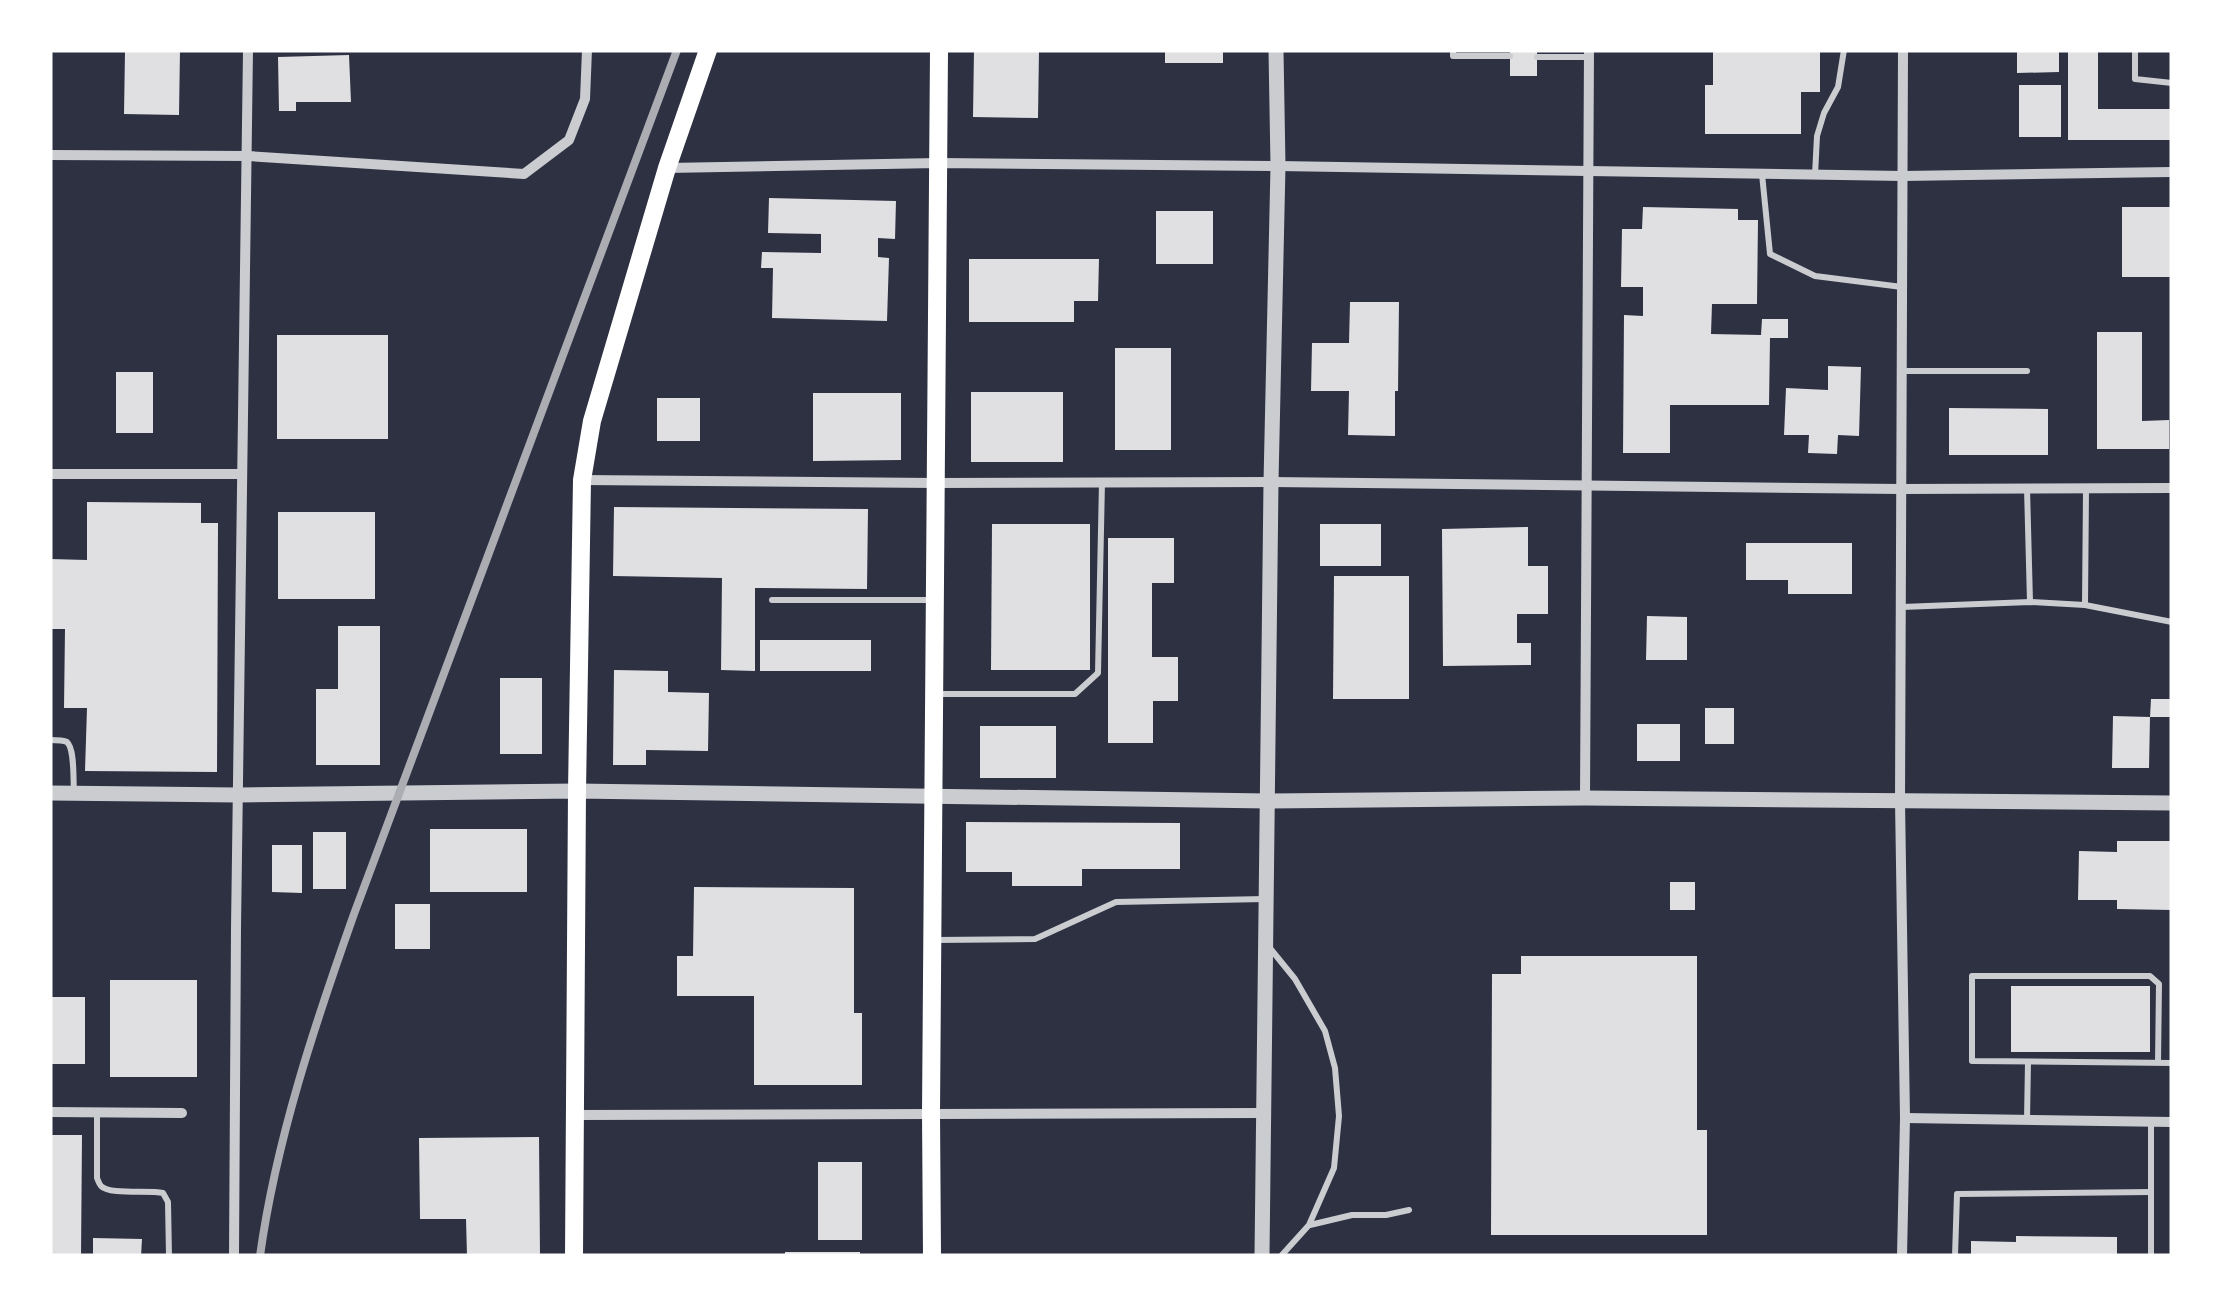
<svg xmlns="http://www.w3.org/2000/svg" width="2222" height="1306" font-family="Quicksand,sans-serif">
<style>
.building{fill:#e0e0e3}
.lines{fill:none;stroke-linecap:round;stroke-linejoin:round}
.service{stroke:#caccd0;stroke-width:6}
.minor{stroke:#caccd0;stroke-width:10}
.tertiary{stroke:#caccd0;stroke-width:15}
.secondary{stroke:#fff;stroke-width:18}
.rail{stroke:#abadb3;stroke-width:8}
</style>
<rect width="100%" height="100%" fill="#2d3142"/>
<!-- building -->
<g class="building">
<polygon points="125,50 180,50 179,115 124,114"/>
<polygon points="974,50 1039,50 1038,118 973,117"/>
<rect x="1165" y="50" width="58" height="13"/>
<rect x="1510" y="50" width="27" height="26"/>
<polygon points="1713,50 1820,50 1820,92 1801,92 1801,134 1705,134 1705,85 1713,85"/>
<polygon points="2017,50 2059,50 2059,72 2017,73"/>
<polygon points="2068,50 2098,50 2098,109 2172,109 2172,140 2068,140"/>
<polygon points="349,55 351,102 296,102 296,111 279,111 278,57"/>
<rect x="2019" y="85" width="42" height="52"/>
<polygon points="769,198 896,201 895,239 878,238 878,257 889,258 887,321 772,318 773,268 761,268 762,252 821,253 821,234 768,233"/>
<polygon points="1643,207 1738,209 1738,220 1758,220 1757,304 1712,304 1711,334 1761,335 1762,319 1788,319 1788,338 1770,338 1769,405 1670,405 1670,453 1623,453 1624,315 1643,316 1643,287 1621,287 1622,229 1642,229"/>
<rect x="2122" y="207" width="50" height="70"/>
<rect x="1156" y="211" width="57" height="53"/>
<polygon points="969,259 1099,259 1098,301 1074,301 1074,322 969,322"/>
<polygon points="1350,302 1399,302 1398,391 1395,391 1395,436 1348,435 1349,391 1311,391 1312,343 1349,343"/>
<polygon points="2097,332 2142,332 2142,421 2169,420 2169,449 2097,449"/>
<rect x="277" y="335" width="111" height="104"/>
<rect x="1115" y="348" width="56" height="102"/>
<polygon points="1828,366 1861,367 1859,436 1838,435 1837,454 1808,453 1809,435 1784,435 1786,388 1828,390"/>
<rect x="116" y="372" width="37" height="61"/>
<rect x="971" y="392" width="92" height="70"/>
<polygon points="813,393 901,393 901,460 813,461"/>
<rect x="657" y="398" width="43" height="43"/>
<polygon points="1949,408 2048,409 2048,455 1949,455"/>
<polygon points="87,502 201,503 201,523 218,523 217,772 85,771 87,708 64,708 65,629 50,629 50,559 87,560"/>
<polygon points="614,507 868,509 867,589 755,588 755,671 721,670 722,578 613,576"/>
<rect x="278" y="512" width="97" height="87"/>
<polygon points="992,524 1090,524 1090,670 991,670"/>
<rect x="1320" y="524" width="61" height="42"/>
<polygon points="1528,527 1528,566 1548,566 1548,614 1517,614 1517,643 1531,643 1531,665 1443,666 1442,529"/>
<polygon points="1108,538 1174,538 1174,583 1152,583 1152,657 1178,657 1178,701 1153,701 1153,743 1108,743"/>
<polygon points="1746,543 1852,543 1852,594 1788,594 1788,580 1746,580"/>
<polygon points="1334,576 1409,576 1409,699 1333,699"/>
<polygon points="1647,616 1687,617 1687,660 1646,660"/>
<polygon points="338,626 380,626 380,765 316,765 316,689 338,689"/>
<rect x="760" y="640" width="111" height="31"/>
<polygon points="614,670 668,671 668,692 709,693 708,751 646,750 646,765 613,765"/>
<rect x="500" y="678" width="42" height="76"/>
<polygon points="2151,699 2172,699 2172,717 2150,717"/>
<rect x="1705" y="708" width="29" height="36"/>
<polygon points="2113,716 2150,717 2149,768 2112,768"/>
<rect x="1637" y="724" width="43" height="37"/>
<rect x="980" y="726" width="76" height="52"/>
<polygon points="966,822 1180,823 1180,869 1082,869 1082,886 1012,886 1012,872 966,872"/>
<rect x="430" y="829" width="97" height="63"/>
<rect x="313" y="832" width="33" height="57"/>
<polygon points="2117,841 2172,841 2172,910 2117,909 2117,900 2078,900 2079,851 2117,852"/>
<polygon points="272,845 302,845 302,893 272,892"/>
<rect x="1670" y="882" width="25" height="28"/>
<polygon points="694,887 854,888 854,1013 862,1013 862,1085 754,1085 754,996 677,996 677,956 693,956"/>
<rect x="395" y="904" width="35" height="45"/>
<polygon points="1521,956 1697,956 1697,1130 1707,1130 1707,1235 1491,1235 1492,974 1521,974"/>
<rect x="110" y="980" width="87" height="97"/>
<rect x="2011" y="986" width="139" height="66"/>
<rect x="50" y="997" width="35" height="67"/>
<polygon points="50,1135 82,1135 81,1256 50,1256"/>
<polygon points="539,1137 540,1256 467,1256 466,1219 420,1219 419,1138"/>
<rect x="818" y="1162" width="44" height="78"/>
<polygon points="2016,1236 2117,1237 2117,1256 1971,1256 1971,1241 2016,1242"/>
<polygon points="93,1238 142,1239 141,1256 93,1256"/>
<rect x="785" y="1252" width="75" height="4"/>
</g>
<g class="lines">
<!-- service -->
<g class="service">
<polyline points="1453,50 1453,56 1510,56"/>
<polyline points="2135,50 2135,79 2172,83"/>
<polyline points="1537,57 1589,57"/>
<polyline points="1762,174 1770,254 1815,276 1902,287"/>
<polyline points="1815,175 1817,136 1824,113 1838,87 1844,50"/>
<polyline points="1902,371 2027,371"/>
<polyline points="2027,488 2030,602"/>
<polyline points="2086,489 2085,605 2172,622"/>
<polyline points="772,600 933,600"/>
<polyline points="1902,607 2030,602 2085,605"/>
<polyline points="935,694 1075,694 1098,673 1102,482"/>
<path d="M50,740c4,0 13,0 17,2 8,7 6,39 7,50"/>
<polyline points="936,940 1035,939 1116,902 1265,899"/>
<polyline points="1269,947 1295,979 1325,1031 1335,1068 1339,1116 1334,1168 1309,1225 1281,1256"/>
<polyline points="2158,1063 2159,984 2150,976 1972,976 1972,1061 2172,1063"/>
<path d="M97,1112v66c1,2 2,6 4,8 8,9 48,4 62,7l5,9 1,54"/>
<polyline points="2027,1120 2028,1062"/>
<polyline points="2151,1122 2151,1256"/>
<polyline points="1310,1225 1352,1215 1386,1215 1409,1210"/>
<polyline points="1955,1256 1957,1194 2151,1192"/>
</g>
<!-- minor -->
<g class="minor">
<polyline points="50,155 248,156 524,174 569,140 585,99 587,50"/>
<polyline points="667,168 938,163 1278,166 1903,176 2172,172"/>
<polyline points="50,474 242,474"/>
<polyline points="582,480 935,483 1271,482 1901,489 2172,488"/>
<polyline points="1585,798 1589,50"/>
<polyline points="50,1112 182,1113"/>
<polyline points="576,1115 1263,1113"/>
<polyline points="1905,1118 2172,1122"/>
<polyline points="234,1256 236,928 248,50"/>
<polyline points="1902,1256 1905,1118 1900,801 1903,50"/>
</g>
<!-- tertiary -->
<g class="tertiary">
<polyline points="50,793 238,795 577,791 1268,801 1585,798 2172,803"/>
<polyline points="1262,1256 1271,482 1278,166 1276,50"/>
</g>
<!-- secondary -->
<g class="secondary">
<polyline points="574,1256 577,791 582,480 592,421 667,168 708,50"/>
<polyline points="932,1256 931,1113 939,50"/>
</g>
<!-- rail -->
<path class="rail" d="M260,1256c16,-116 55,-232 94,-342l323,-864"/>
</g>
<!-- border -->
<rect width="2222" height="1306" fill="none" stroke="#ffffff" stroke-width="105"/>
</svg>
